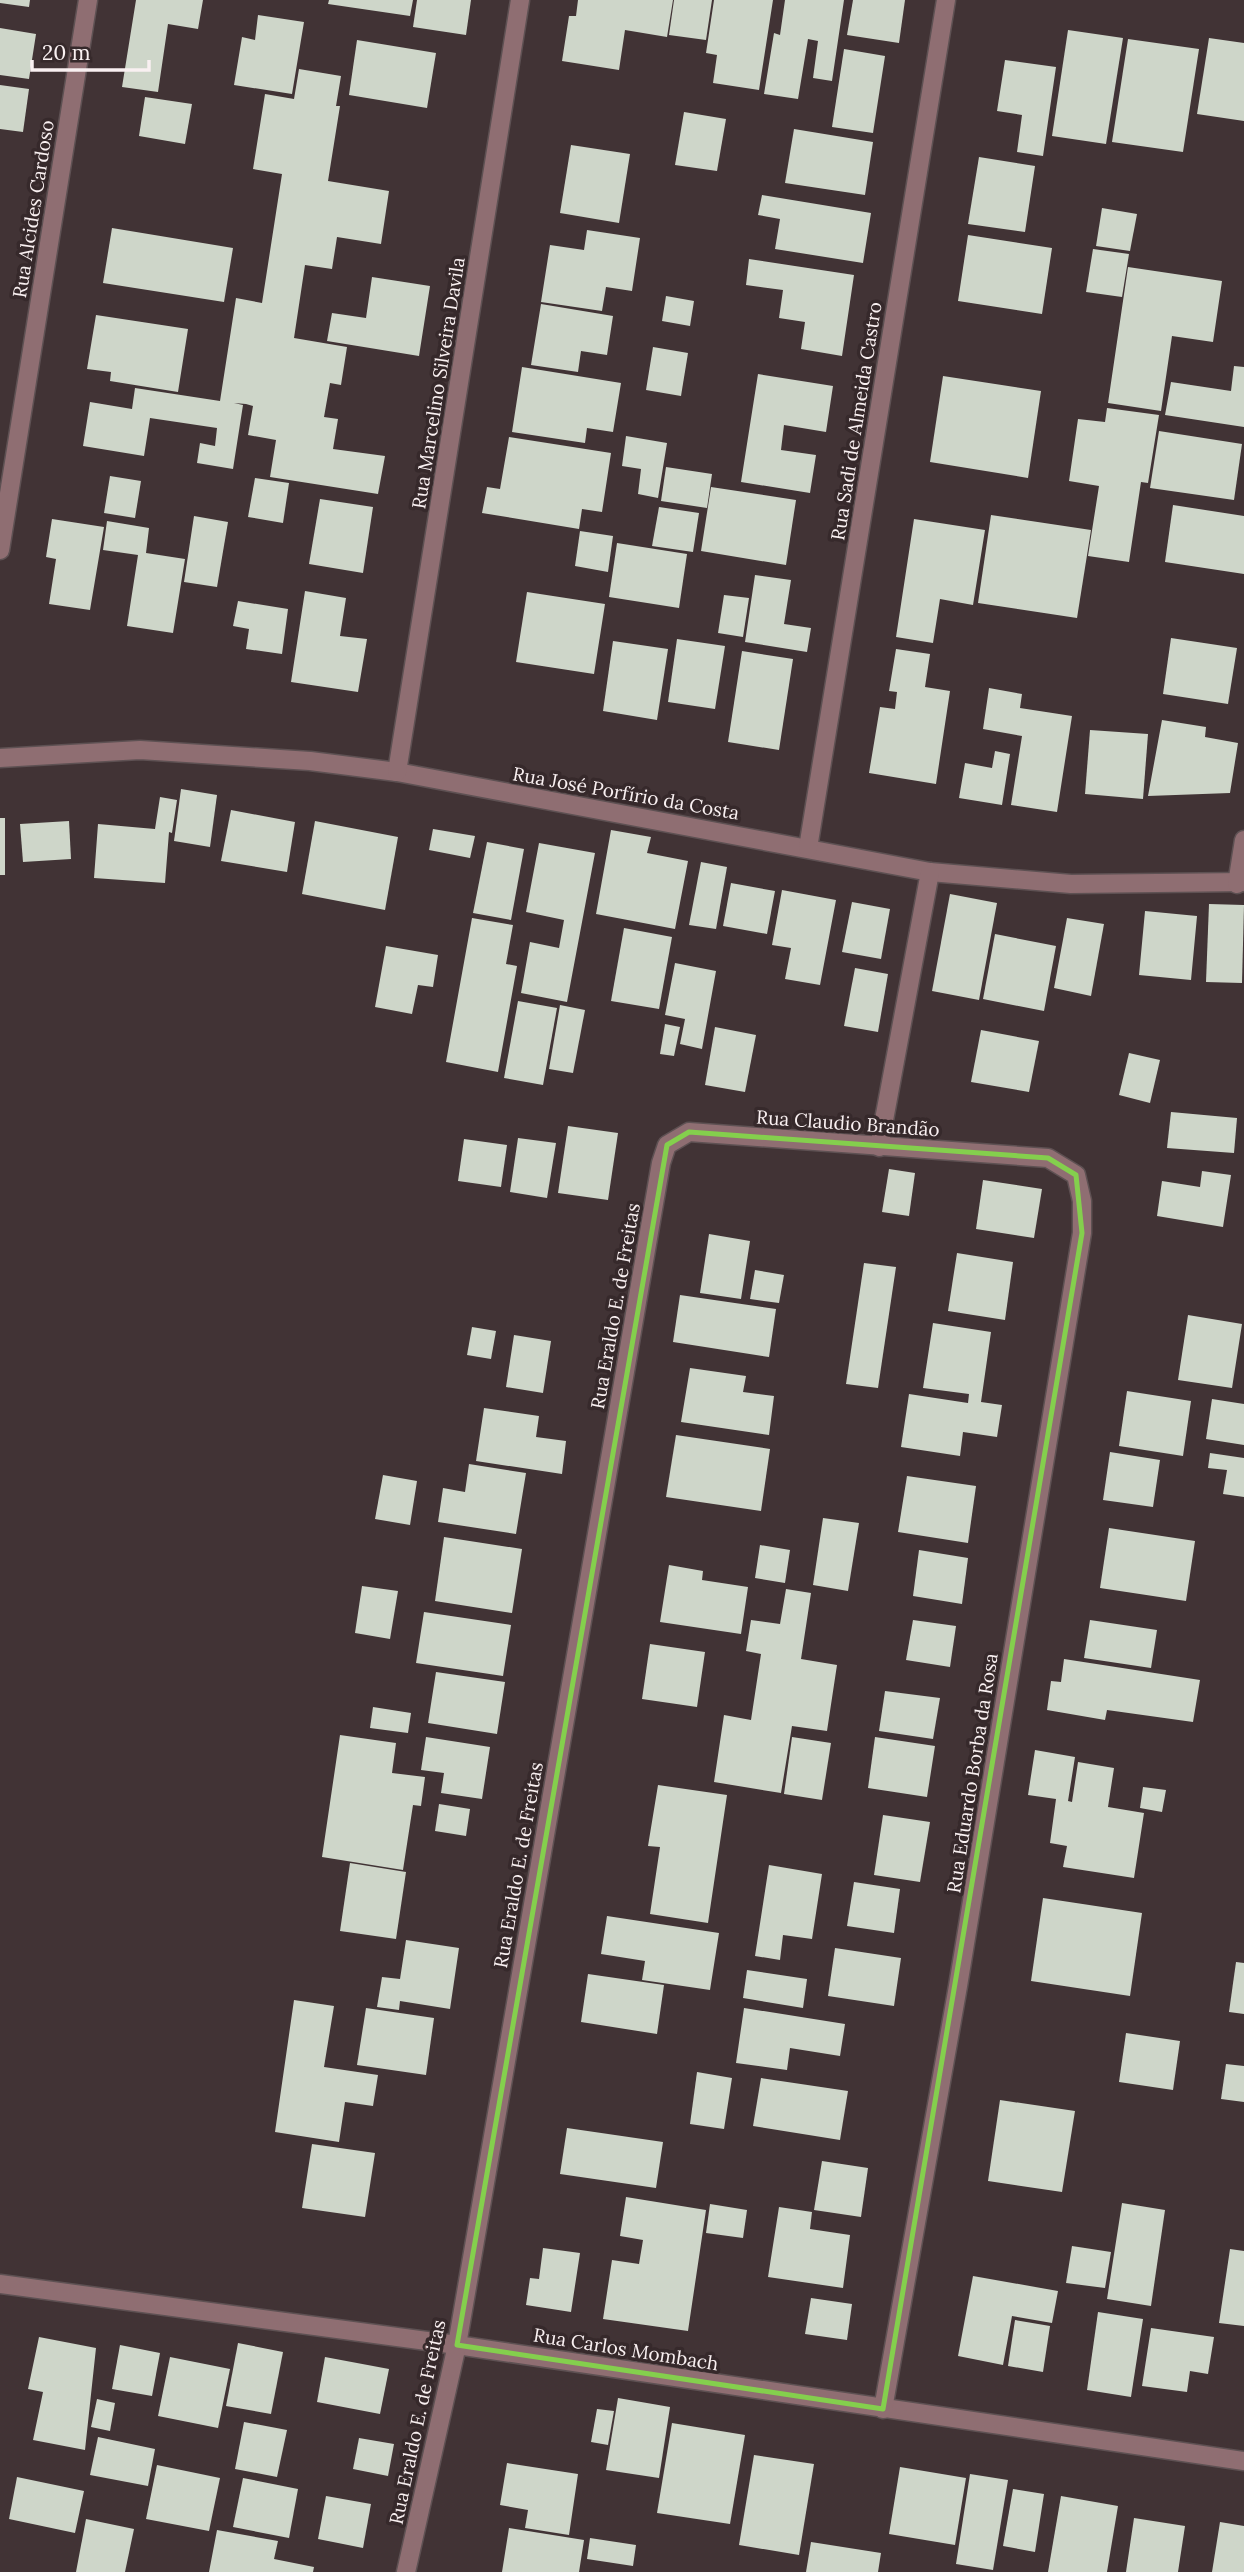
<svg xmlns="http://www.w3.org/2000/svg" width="1244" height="2572" font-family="Lora,serif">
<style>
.building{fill:#ced6c9}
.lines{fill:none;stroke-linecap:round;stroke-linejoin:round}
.minor-casing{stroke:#5e5153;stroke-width:21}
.minor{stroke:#8f6e72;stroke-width:18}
.marked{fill:none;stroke:#84cf4d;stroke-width:5;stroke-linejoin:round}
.labels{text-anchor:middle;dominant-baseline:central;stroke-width:7;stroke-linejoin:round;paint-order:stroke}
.street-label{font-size:19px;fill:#f9f0f1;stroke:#36292b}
</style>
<rect width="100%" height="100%" fill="#413335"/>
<!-- building -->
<g class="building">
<polygon points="0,0 30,0 29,7 0,3"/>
<polygon points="136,0 203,0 198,29 168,24 158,92 122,87"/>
<polygon points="329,0 413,0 410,16 328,4"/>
<polygon points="417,0 471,0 466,35 413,27"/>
<polygon points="578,0 673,0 667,37 625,30 619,70 562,61 569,16 576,16"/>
<polygon points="674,0 712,0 706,40 669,35"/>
<polygon points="714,0 773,0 759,90 713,83 717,55 706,53"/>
<polygon points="785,0 844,0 832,81 813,78 818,41 808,39 798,99 764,94 774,33 780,35"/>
<polygon points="853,0 905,0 899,43 847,35"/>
<polygon points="258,15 304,22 292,94 234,85 242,37 255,40"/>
<polygon points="0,28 36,34 29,79 0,75"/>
<polygon points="1068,30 1123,38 1106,144 1052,136"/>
<polygon points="1209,38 1244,43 1244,121 1197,114"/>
<polygon points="1128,39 1199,49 1183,152 1112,142"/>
<polygon points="357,40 436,53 427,108 349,95"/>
<polygon points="844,49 885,56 873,133 832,127"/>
<polygon points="1005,60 1056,67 1043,156 1017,152 1022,115 997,111"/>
<polygon points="299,69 341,76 336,106 340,106 328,181 389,191 381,244 337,237 332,269 305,265 294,338 347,347 341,385 330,383 324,417 338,419 333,449 385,456 378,494 270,477 276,440 248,435 253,406 246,404 234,403 243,405 233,469 197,463 200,443 215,446 217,428 150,418 144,456 83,446 90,402 132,409 135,388 220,401 236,298 262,303 282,174 253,169 265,94 294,99"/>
<polygon points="0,85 29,89 23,132 0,129"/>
<polygon points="145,97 192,104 185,144 139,136"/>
<polygon points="684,112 726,119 717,171 675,165"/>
<polygon points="794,129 873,142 865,195 785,183"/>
<polygon points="571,145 630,154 619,223 560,213"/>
<polygon points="979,157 1035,166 1025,232 968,224"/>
<polygon points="762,195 871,213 863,263 775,249 780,219 758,215"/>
<polygon points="1102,208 1137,214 1130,251 1096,246"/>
<polygon points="112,228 233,248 224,302 103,283"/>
<polygon points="587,230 640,238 632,291 606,287 602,311 541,302 550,245 584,250"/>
<polygon points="968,235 1052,248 1042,314 958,301"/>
<polygon points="1093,249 1129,254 1122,297 1086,292"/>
<polygon points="749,259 854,275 842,356 801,349 805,322 779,318 783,290 746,285"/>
<polygon points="1128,267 1222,281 1213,342 1172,336 1161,411 1108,403"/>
<polygon points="372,277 430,286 419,356 327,341 332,313 366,318"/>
<polygon points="666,296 694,301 690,326 662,321"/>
<polygon points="541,304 613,316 607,355 581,351 578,372 531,365"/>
<polygon points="96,315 188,329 178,392 110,381 111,372 87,369"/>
<polygon points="653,347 688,353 681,396 646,390"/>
<polygon points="1234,366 1244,367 1244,427 1165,415 1171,382 1231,391"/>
<polygon points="522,367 621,383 613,432 587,428 585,443 512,432"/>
<polygon points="758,374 833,386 826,432 784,425 781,450 816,455 810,493 741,482"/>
<polygon points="943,376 1041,391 1028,478 930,462"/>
<polygon points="1107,408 1159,415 1148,483 1141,482 1129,562 1088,556 1099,486 1069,481 1078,419 1105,422"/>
<polygon points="1159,431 1242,444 1234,500 1150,488"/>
<polygon points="626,436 667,443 658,498 638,494 641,469 622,466"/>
<polygon points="509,437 611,453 602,512 582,509 579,529 482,513 487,487 500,489"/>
<polygon points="666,467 712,474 707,508 661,501"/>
<polygon points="110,476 141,481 135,518 104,513"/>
<polygon points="255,478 289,483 283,523 248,517"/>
<polygon points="711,487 796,500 786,565 701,551"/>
<polygon points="320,499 373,507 363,573 309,564"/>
<polygon points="1173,505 1244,516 1244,574 1165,562"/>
<polygon points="659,507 699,513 693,552 652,546"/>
<polygon points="991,515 1091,530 1077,618 978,603"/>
<polygon points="194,516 228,522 217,587 184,582"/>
<polygon points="52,519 104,527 90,610 49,604 56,559 46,557"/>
<polygon points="914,519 985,530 973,605 940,599 933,643 896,637"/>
<polygon points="107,521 149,528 146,553 185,559 173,633 127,626 138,555 103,550"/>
<polygon points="580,531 613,536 608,572 575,566"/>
<polygon points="617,543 687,554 679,608 609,597"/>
<polygon points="755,575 791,580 784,624 811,628 807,652 745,642"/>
<polygon points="305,591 346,598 340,636 367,639 358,692 291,682"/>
<polygon points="527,592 605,604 594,674 516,662"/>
<polygon points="724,595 749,598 743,637 718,633"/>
<polygon points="238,601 288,609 282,654 246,649 249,629 233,626"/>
<polygon points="1171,638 1237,648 1228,704 1163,694"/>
<polygon points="677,639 725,646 715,709 668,702"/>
<polygon points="613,641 668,649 657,720 603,711"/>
<polygon points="896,649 930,654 925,687 950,691 936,784 869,773 880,707 895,709 897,692 889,691"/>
<polygon points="742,651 793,659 779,750 728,742"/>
<polygon points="989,688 1022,694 1020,708 1072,716 1057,812 1011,805 1022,736 983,729"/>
<polygon points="1162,720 1206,727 1205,737 1238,743 1230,793 1148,796"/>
<polygon points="1090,730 1148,734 1143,799 1085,794"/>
<polygon points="995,751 1010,754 1002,805 959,798 965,763 992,768"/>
<polygon points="181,789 217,795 210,847 174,841"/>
<polygon points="160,797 177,800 172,833 169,832 165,883 94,878 98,824 155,829"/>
<polygon points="231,810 295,822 287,872 221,861"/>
<rect x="0" y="818" width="5" height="57"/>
<polygon points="69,821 71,859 23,862 20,824"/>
<polygon points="315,821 398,837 385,910 302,894"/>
<polygon points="433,829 475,836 470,858 429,850"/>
<polygon points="611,830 651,837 647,853 688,861 675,929 596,914"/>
<polygon points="487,842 524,849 511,920 473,913"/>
<polygon points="539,843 595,853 567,1002 521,993 530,942 559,948 564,920 526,912"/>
<polygon points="701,862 727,867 716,929 689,925"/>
<polygon points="731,883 775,891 767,934 723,926"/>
<polygon points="782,890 836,900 820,985 785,979 791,948 772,945"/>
<polygon points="950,894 997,903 979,1000 932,991"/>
<polygon points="852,902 890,909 881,959 842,952"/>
<polygon points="1209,904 1244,905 1242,983 1206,982"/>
<polygon points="1145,911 1197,916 1191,980 1139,975"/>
<polygon points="472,918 513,925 506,964 517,966 498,1072 446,1062"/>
<polygon points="1067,918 1104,924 1091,996 1054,988"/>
<polygon points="624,928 672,937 659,1009 611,1001"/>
<polygon points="995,934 1056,946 1044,1011 983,999"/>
<polygon points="386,946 438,955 433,987 418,985 412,1014 375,1007"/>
<polygon points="675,963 716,971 702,1049 680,1044 685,1019 665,1015"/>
<polygon points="855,968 888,974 878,1032 844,1026"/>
<polygon points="518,1001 557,1008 543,1085 504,1078"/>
<polygon points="560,1005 585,1010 573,1073 549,1069"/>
<polygon points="665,1024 680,1027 674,1056 660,1054"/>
<polygon points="715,1027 756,1035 745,1092 705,1085"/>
<polygon points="981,1030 1039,1041 1029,1092 971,1082"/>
<polygon points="1129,1053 1160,1060 1150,1103 1119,1095"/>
<polygon points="1171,1112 1237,1118 1234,1153 1167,1148"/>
<polygon points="568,1126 618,1133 608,1200 558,1193"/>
<polygon points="518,1138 556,1143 547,1198 510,1192"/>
<polygon points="464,1139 507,1145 501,1187 458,1181"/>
<polygon points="889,1169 915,1173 909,1216 882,1212"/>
<polygon points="1202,1171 1231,1175 1223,1227 1157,1216 1162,1181 1200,1187"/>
<polygon points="983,1180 1042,1189 1034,1238 976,1229"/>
<polygon points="709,1234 750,1241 741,1299 700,1293"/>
<polygon points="957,1253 1013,1262 1005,1320 948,1311"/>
<polygon points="864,1263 896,1267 878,1388 846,1384"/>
<polygon points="755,1270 784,1275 779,1303 750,1299"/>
<polygon points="680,1295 776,1309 769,1357 673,1342"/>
<polygon points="1188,1315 1242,1324 1232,1388 1178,1380"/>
<polygon points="933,1323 991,1332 981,1402 1002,1405 997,1437 963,1432 960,1456 901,1447 909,1394 968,1403 969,1394 923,1388"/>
<polygon points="472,1327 496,1331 491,1359 467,1355"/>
<polygon points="514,1335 551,1341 543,1393 506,1387"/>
<polygon points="690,1368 746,1376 743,1392 774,1396 769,1435 681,1422"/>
<polygon points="1127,1391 1191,1401 1183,1456 1119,1446"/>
<polygon points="1212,1399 1244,1404 1244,1445 1206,1439"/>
<polygon points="484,1408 539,1416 536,1437 566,1441 562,1474 476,1461"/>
<polygon points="676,1435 770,1449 761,1511 666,1497"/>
<polygon points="1110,1452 1160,1460 1153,1507 1103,1500"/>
<polygon points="1210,1453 1244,1458 1244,1497 1223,1494 1227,1470 1208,1468"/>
<polygon points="469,1464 526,1473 516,1534 438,1522 443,1488 465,1492"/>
<polygon points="383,1475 417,1481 410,1525 375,1519"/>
<polygon points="907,1476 976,1486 968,1543 898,1532"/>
<polygon points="823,1518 859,1523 848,1591 813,1585"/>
<polygon points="1109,1528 1195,1541 1186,1601 1100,1588"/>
<polygon points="444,1537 522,1549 512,1613 435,1601"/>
<polygon points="760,1545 790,1550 785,1583 755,1578"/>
<polygon points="919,1550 968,1558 962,1604 913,1596"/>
<polygon points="669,1565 703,1571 702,1580 748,1587 741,1634 660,1622"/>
<polygon points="362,1586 398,1591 390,1639 355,1633"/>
<polygon points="786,1589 811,1593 801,1659 837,1665 827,1731 792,1726 781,1793 714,1782 724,1715 751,1720 761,1654 746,1651 751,1620 780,1624"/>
<polygon points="424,1612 511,1625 503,1676 416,1663"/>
<polygon points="913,1620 956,1626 950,1667 906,1660"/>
<polygon points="1090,1620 1157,1630 1151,1668 1084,1658"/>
<polygon points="650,1644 705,1652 697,1707 642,1699"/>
<polygon points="1064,1659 1200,1680 1193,1722 1107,1710 1105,1720 1047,1710 1051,1681 1061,1682"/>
<polygon points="436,1672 505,1682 497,1734 428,1723"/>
<polygon points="885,1691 940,1698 933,1739 879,1731"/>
<polygon points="373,1707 411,1713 408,1733 370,1728"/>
<polygon points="340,1735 396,1743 392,1773 425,1777 421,1806 413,1805 403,1870 322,1857"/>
<polygon points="426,1737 490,1747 482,1799 441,1793 444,1773 421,1770"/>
<polygon points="792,1737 831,1743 822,1800 784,1794"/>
<polygon points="875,1737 935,1746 927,1797 868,1788"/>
<polygon points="1035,1750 1075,1757 1068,1801 1072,1802 1078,1762 1114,1768 1108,1807 1144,1813 1134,1878 1063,1867 1067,1846 1050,1843 1056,1799 1028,1795"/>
<polygon points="658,1785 727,1795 708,1923 650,1914 660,1847 648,1846"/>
<polygon points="1143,1787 1166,1790 1162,1812 1140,1808"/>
<polygon points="439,1804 470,1809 466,1836 435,1831"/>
<polygon points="883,1815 930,1822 920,1882 874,1875"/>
<polygon points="350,1863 406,1872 396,1939 340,1931"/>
<polygon points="769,1865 822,1874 812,1939 783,1935 780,1960 755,1956"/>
<polygon points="854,1882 900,1889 894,1933 847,1926"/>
<polygon points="1043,1898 1142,1913 1130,1996 1031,1981"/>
<polygon points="607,1916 719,1933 710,1990 642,1980 645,1961 601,1954"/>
<polygon points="406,1940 459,1948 450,2009 400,2001 399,2010 377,2007 382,1977 400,1979"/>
<polygon points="835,1948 901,1958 894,2006 828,1996"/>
<polygon points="1236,1962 1244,1963 1244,2014 1229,2012"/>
<polygon points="747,1970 807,1979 803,2008 743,1998"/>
<polygon points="588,1974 664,1985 657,2034 581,2022"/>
<polygon points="294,2000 334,2006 324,2067 378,2075 373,2106 345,2102 339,2142 275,2132"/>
<polygon points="366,2008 434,2018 426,2075 357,2065"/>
<polygon points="744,2008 845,2024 840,2056 790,2048 787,2070 736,2063"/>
<polygon points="1126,2033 1180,2041 1173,2090 1119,2082"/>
<polygon points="1226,2064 1244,2066 1244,2102 1221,2099"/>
<polygon points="697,2072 732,2078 724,2129 690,2124"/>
<polygon points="761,2078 848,2091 840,2140 753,2126"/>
<polygon points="1000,2100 1075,2111 1062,2192 988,2181"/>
<polygon points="567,2128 663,2142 656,2188 560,2174"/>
<polygon points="312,2144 375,2153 365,2217 302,2208"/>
<polygon points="822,2161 868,2168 861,2217 814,2210"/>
<polygon points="626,2197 706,2210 688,2331 603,2319 612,2260 639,2264 643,2240 620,2236"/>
<polygon points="1122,2203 1165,2210 1151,2306 1107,2299"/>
<polygon points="710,2204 747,2210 743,2238 706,2233"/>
<polygon points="779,2207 812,2212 810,2229 850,2235 843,2288 768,2277"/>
<polygon points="1072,2246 1111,2252 1105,2288 1066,2283"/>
<polygon points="543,2248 580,2253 571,2312 526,2305 530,2278 539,2279"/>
<polygon points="1230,2249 1244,2251 1244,2326 1219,2323"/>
<polygon points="973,2276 1058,2291 1052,2323 1012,2316 1003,2365 958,2356"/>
<polygon points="811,2298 852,2304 847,2340 805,2334"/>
<polygon points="1098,2312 1143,2319 1131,2397 1087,2390"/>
<polygon points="1015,2320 1050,2326 1043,2372 1008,2366"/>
<polygon points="1151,2328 1214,2337 1208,2374 1190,2371 1187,2392 1142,2386"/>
<polygon points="39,2337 96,2348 85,2450 33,2440 43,2392 28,2389"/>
<polygon points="238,2343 283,2352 271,2414 226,2406"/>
<polygon points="120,2345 160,2353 152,2396 112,2389"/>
<polygon points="170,2357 230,2369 218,2428 158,2416"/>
<polygon points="325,2357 389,2369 380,2414 317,2402"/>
<polygon points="618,2398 670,2407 659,2478 606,2470"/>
<polygon points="97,2399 115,2403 110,2431 91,2427"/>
<polygon points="597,2409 614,2411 608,2445 591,2442"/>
<polygon points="244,2422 287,2430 277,2477 235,2469"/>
<polygon points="672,2423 745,2435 730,2524 657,2513"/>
<polygon points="98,2437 155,2449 148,2486 90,2475"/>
<polygon points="359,2438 394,2444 388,2476 353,2469"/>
<polygon points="754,2455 814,2464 799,2555 739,2545"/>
<polygon points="507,2463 578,2474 569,2535 525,2528 528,2510 500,2505"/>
<polygon points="157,2465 220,2478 209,2531 146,2519"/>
<polygon points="900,2467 966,2478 955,2545 889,2534"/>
<polygon points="970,2474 1008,2480 993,2570 956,2564"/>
<polygon points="17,2477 84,2491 75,2533 9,2519"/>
<polygon points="243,2478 298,2489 289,2538 233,2527"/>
<polygon points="1013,2489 1044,2494 1035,2552 1003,2546"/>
<polygon points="326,2496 371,2504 363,2548 318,2539"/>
<polygon points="1061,2496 1118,2506 1107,2572 1048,2572"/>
<polygon points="1134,2518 1185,2526 1178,2572 1126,2572"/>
<polygon points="86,2519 134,2529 125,2572 76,2572"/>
<polygon points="1220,2522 1244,2526 1244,2572 1212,2572"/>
<polygon points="509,2528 584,2540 579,2572 502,2572"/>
<polygon points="217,2530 278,2541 274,2559 314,2567 313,2572 209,2572"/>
<polygon points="590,2538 636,2545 633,2566 587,2559"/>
<polygon points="811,2542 881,2553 878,2572 806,2572"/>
</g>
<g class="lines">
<!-- minor casing -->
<g class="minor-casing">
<g id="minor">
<polyline points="0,550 88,0"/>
<polyline points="0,758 140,750 310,761 397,772 930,872 1071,884 1244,882"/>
<polyline points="397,772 520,0"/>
<polyline points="808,848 946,0"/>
<polyline points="1237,884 1244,840"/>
<polyline points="879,1147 930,872"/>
<polyline points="0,2284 457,2345 1244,2461"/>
<polyline points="406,2572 457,2345 661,1163 667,1145 689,1132 1048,1158 1076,1175 1082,1201 1082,1233 958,1986 883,2409"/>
</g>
</g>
<!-- minor -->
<use href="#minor" class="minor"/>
</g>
<!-- marked area -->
<path class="marked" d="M689,1132l359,26 28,17 6,58 -199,1176 -426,-64 210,-1200z"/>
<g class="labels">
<!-- street labels -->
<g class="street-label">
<text transform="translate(33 209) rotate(-81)">Rua Alcides Cardoso</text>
<text transform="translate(438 383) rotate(-81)">Rua Marcelino Silveira Davila</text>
<text transform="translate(856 421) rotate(-81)">Rua Sadi de Almeida Castro</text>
<text transform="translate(626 793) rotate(10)">Rua José Porfírio da Costa</text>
<text transform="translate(848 1123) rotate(4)">Rua Claudio Brandão</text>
<text transform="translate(615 1306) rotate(-80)">Rua Eraldo E. de Freitas</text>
<text transform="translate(972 1773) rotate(-81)">Rua Eduardo Borba da Rosa</text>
<text transform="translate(518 1865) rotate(-80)">Rua Eraldo E. de Freitas</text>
<text transform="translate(626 2349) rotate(9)">Rua Carlos Mombach</text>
<text transform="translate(417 2422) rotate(-78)">Rua Eraldo E. de Freitas</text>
</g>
</g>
<!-- scale -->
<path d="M32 60v10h117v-10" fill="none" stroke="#f9f0f1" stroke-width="3.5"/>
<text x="42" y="60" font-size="21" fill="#f9f0f1" stroke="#36292b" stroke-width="5" paint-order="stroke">20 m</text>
</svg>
